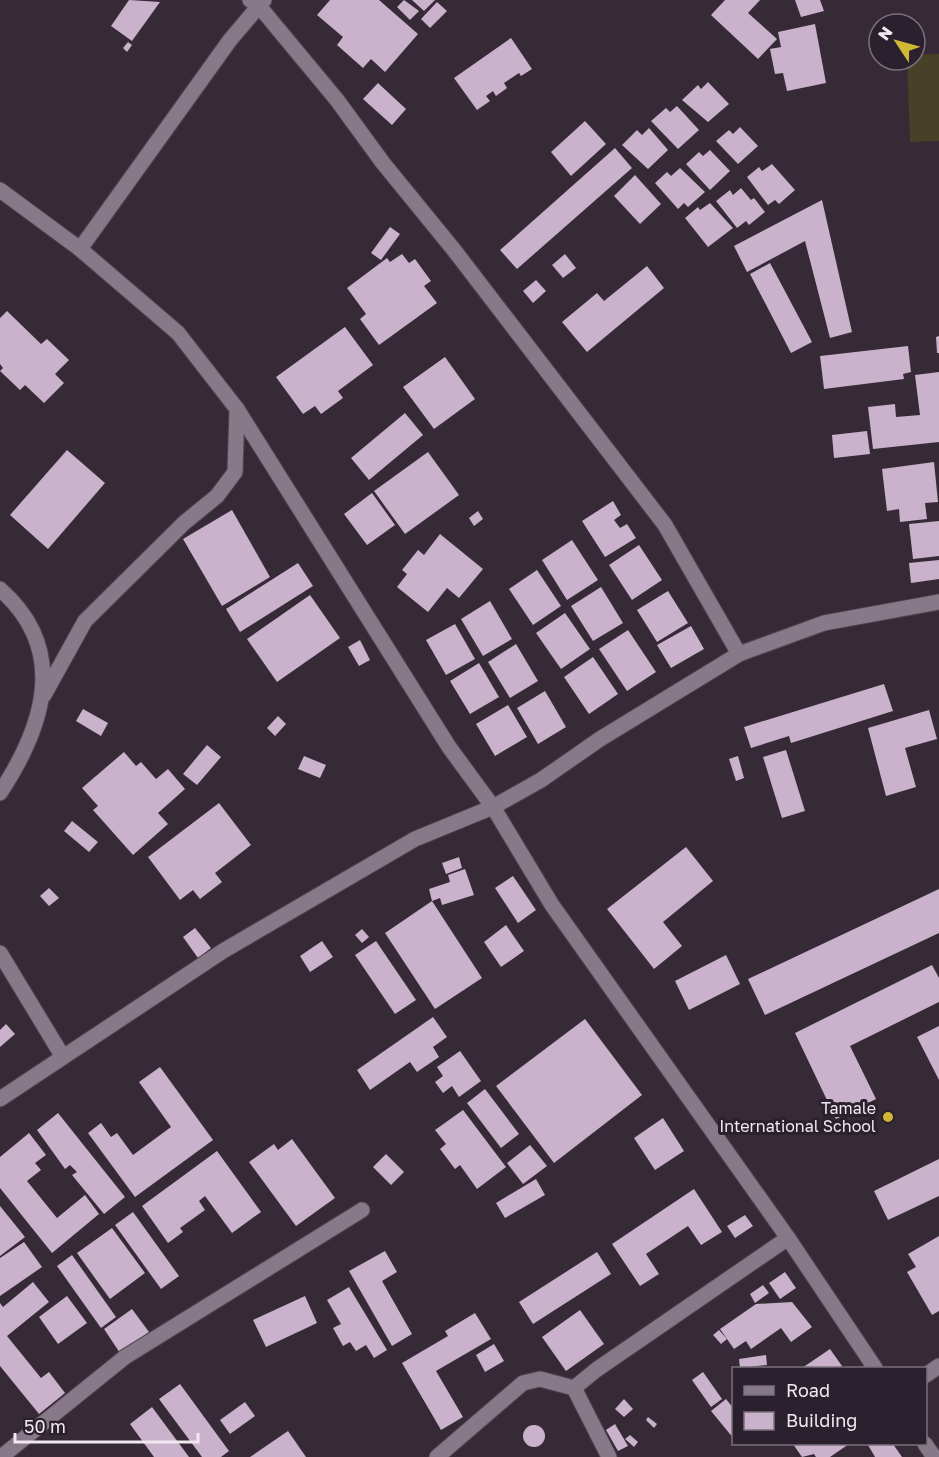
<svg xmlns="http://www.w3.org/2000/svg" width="939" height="1457" font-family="'Golos Text',sans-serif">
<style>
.green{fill:#464127}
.building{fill:#cab1cc}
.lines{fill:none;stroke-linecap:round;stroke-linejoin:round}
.street-casing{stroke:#504651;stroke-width:17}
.street{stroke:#877988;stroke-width:15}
.poi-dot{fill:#d0b736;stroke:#2b202d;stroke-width:2}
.labels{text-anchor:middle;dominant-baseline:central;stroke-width:6;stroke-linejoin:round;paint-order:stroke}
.poi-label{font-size:16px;fill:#f1e9f1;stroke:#2b202d;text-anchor:end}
</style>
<rect width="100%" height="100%" fill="#362a37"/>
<!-- green -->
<polygon class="green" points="939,54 939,141 910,142 907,60 915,60 915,55"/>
<!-- building -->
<g class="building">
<polygon points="129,0 160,2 132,41 111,26"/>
<polygon points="330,0 379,0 418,34 385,72 371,59 363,68 337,45 343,37 317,15"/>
<polygon points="404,0 419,11 410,20 397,7"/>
<polygon points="412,0 435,0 424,11"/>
<polygon points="725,0 760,0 748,13 777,39 758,59 711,15"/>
<polygon points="795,0 820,0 824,11 801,17"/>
<polygon points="437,2 447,11 430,28 421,19"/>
<polygon points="815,24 826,83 787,91 783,73 775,74 770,49 781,47 778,32"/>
<polygon points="511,38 532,69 521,76 519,73 504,83 507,88 496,96 493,91 486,96 490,101 477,110 454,78"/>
<polygon points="128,42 132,45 127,52 123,48"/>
<polygon points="708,82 729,104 708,122 682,100 698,85 701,89"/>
<polygon points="378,83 406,109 392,125 363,99"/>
<polygon points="677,106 699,130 678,149 651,121 666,108 670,112"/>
<polygon points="585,121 606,144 571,176 551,152"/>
<polygon points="740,127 758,146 738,164 716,141 729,130 733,134"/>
<polygon points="649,128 668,150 648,169 622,145 637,130 642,135"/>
<polygon points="615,148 632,168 517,269 500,250"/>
<polygon points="710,150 730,171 710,190 686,164 699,152 703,156"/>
<polygon points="772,164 795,190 779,204 775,200 768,205 747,177 759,167 762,171"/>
<polygon points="680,168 705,192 688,207 684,203 678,209 655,183 667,172 671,176"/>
<polygon points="635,175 661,204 640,224 614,196"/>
<polygon points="741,188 751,200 754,198 765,212 749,225 746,221 737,228 716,201 730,190 733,195"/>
<polygon points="822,200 852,332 830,338 805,241 747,272 734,246"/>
<polygon points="710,203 733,228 708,247 685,218 698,207 700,210"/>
<polygon points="390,227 400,234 381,260 371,253"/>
<polygon points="402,254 409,263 415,259 431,281 424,286 437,303 379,345 360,319 366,314 347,288 387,258 390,262"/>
<polygon points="565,254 576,268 563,278 552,265"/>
<polygon points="770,263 812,342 791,353 750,274"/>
<polygon points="647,266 664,288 587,352 562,322 597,293 604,301"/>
<polygon points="536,280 546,291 533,303 523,291"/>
<polygon points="7,311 41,344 47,339 69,360 55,374 64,383 44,403 25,385 20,390 0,371 3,368 0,364 0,318"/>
<polygon points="345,327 373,365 338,391 343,398 321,414 315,406 303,414 276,377"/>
<polygon points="939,336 939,353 937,353 936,337"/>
<polygon points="908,346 911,372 903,374 904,379 824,389 820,356"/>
<polygon points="445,357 475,399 434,429 403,387"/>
<polygon points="939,372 939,442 873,449 868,407 895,404 896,417 920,415 915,375"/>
<polygon points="405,413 423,435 369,480 351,458"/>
<polygon points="867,431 870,454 834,458 832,435"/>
<polygon points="67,450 105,483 48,549 10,515"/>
<polygon points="428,452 459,495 405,534 374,491"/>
<polygon points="934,462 938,502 925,503 927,519 900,522 899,509 887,511 882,469"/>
<polygon points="372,493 395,525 367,545 344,514"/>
<polygon points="613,501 621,515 614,520 620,528 627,524 636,538 605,557 582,521"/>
<polygon points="232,510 270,577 222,606 183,539"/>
<polygon points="478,511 483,519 474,526 469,518"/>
<polygon points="939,521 939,556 913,559 909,524"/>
<polygon points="440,534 483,569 459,598 447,588 428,612 397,587 407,574 402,570 418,550 424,555"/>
<polygon points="572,540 598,580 567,600 542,560"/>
<polygon points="639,545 662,580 632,600 609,565"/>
<polygon points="939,560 939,579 911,583 909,563"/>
<polygon points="298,563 313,586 240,632 226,609"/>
<polygon points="537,570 561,606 533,625 509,589"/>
<polygon points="601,587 623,623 593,641 571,606"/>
<polygon points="668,591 688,623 657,642 637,610"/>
<polygon points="310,595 340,638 277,682 247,639"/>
<polygon points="490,601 512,639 483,656 461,619"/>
<polygon points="565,613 590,649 561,669 536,633"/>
<polygon points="455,624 475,659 446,675 426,640"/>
<polygon points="691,626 704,649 671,668 657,645"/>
<polygon points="628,630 656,672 627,691 599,649"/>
<polygon points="360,640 370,660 359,666 348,647"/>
<polygon points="516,644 538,681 510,698 488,662"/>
<polygon points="593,657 618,694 589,714 564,677"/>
<polygon points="479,663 499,697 470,714 450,681"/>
<polygon points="884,684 893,711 791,743 789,736 751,748 744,727"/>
<polygon points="545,691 566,727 538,744 517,708"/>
<polygon points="508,705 527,737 495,756 476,724"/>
<polygon points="83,709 108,723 101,736 76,721"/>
<polygon points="929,710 937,739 905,748 916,787 886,796 868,728"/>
<polygon points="278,716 286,724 275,736 267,728"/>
<polygon points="207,745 221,757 197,785 183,774"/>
<polygon points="786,750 805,811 782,818 763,757"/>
<polygon points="124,752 136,766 141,762 156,779 168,769 185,789 158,813 168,824 133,855 93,810 98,806 82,788"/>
<polygon points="304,756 326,765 320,778 298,769"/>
<polygon points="738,756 744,778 736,781 729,759"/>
<polygon points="219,803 251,845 215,873 222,882 200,899 193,890 180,900 148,857"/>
<polygon points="72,821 98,842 89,852 64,831"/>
<polygon points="686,847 713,881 663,922 682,946 654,969 607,909"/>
<polygon points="459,857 462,868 446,874 442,863"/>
<polygon points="465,869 474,895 442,905 440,898 432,901 429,889 450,882 448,875"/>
<polygon points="513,876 536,910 518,923 495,888"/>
<polygon points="49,888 59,898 49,906 40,896"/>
<polygon points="939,889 939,933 765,1015 748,979"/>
<polygon points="432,901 482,978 435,1009 385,933"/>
<polygon points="506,925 524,951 501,967 484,942"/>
<polygon points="195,928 211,948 198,958 183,937"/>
<polygon points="362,929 369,937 362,943 355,935"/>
<polygon points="322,941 333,957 310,972 300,956"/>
<polygon points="376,941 416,1000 395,1014 355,955"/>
<polygon points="726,955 740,984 689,1010 675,981"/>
<polygon points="932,965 939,978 939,1002 850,1046 876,1099 836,1119 795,1033"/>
<polygon points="433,1017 447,1037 433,1047 439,1057 417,1072 410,1062 370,1090 357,1070"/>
<polygon points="585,1019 642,1095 554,1163 496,1086"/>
<polygon points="6,1024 15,1034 0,1047 0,1030"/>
<polygon points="939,1026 939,1080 917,1037"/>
<polygon points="460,1051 481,1081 459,1097 452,1086 443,1093 435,1082 443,1076 437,1067"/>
<polygon points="160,1067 213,1140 135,1197 88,1133 101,1123 111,1137 117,1133 133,1155 171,1127 139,1082"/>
<polygon points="485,1089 519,1134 501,1148 467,1103"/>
<polygon points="463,1110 506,1167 477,1189 460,1165 455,1169 440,1149 446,1144 435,1130"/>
<polygon points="58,1113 125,1197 104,1214 72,1175 77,1172 70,1165 65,1169 37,1130"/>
<polygon points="663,1118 684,1151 655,1170 634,1138"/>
<polygon points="29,1133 46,1155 35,1163 41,1170 27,1181 57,1218 85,1195 99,1214 52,1253 0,1188 0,1157"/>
<polygon points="292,1139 335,1198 296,1226 249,1162 274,1144 278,1150"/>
<polygon points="530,1145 547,1166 523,1184 507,1163"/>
<polygon points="217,1151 261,1212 232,1233 205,1196 199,1201 205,1210 180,1228 183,1232 168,1243 142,1206"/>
<polygon points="386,1154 404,1172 391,1185 373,1167"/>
<polygon points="939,1159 939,1196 888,1220 874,1191"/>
<polygon points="536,1179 545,1195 505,1218 496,1203"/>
<polygon points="694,1189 722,1232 701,1245 688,1226 646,1254 659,1274 640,1286 612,1244"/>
<polygon points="0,1206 25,1237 0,1256"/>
<polygon points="133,1212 179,1276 161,1289 115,1225"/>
<polygon points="745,1215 753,1226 735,1238 727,1226"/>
<polygon points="112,1228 145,1273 110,1299 77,1253"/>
<polygon points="939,1236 939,1311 932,1315 907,1272 916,1267 908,1254"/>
<polygon points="24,1242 42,1267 0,1296 0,1258"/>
<polygon points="385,1251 397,1272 382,1281 412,1334 392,1346 349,1271"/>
<polygon points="597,1252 611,1274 533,1324 519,1302"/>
<polygon points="72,1255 116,1317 101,1328 57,1266"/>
<polygon points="785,1272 796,1288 780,1299 769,1283"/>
<polygon points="33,1282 49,1302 7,1336 41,1378 49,1372 65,1393 39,1414 0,1366 0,1303 3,1307"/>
<polygon points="763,1285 769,1293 755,1303 750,1294"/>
<polygon points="349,1287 387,1350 374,1358 366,1345 356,1351 350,1342 343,1346 333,1328 341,1324 327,1300"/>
<polygon points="67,1296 87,1323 58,1344 39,1317"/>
<polygon points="305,1296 317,1323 266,1347 253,1320"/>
<polygon points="792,1302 812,1327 791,1342 781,1328 751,1349 746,1341 734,1349 720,1329 756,1304"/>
<polygon points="132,1309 149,1332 120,1353 104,1329"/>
<polygon points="580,1310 604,1344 566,1371 542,1337"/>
<polygon points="475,1313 491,1339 436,1371 463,1417 441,1430 402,1363 448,1336 445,1331"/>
<polygon points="719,1330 727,1339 721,1344 713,1335"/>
<polygon points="494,1344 504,1361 485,1372 476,1355"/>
<polygon points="830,1349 842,1366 838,1368 802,1368"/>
<polygon points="766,1355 767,1365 740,1368 739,1359"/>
<polygon points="703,1372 722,1399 711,1407 692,1380"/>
<polygon points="180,1384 229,1451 221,1457 202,1457 159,1399"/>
<polygon points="624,1399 633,1409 624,1417 615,1409"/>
<polygon points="726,1399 734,1409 734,1439 711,1411"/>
<polygon points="245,1402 255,1416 230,1434 220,1420"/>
<polygon points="152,1407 189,1457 154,1457 130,1424"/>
<polygon points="648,1417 657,1424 654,1428 646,1420"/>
<polygon points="615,1424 628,1446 618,1451 606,1430"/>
<circle cx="534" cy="1436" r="11"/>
<polygon points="288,1431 306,1457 250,1457"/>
<polygon points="630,1435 638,1442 634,1447 625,1439"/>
<polygon points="793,1444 849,1444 830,1457 816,1457 814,1454 802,1457"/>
<polygon points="870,1444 893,1444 902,1457 875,1457 868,1445"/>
</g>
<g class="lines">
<!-- street casing -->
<g class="street-casing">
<g id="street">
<polyline points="250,0 259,6 337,100 383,163 454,250 665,525 739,654"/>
<polyline points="0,190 80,249 178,333 237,409 449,747 493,807 552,905 788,1238 875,1368"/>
<polyline points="80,249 230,40 264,0"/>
<path d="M0,589c69,61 44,137 0,204"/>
<polyline points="44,695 85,621 184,523 217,496 235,472 237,409"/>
<polyline points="0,953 63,1057"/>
<polyline points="0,1099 223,951 415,839 493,807 541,780 600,739 739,654 824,623 939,602"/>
<polyline points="926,1375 939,1366"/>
<polyline points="574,1388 609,1457"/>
<polyline points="925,1444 934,1457"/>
<polyline points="1,1457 125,1357 362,1210"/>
<polyline points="437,1457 523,1383 540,1379 574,1388 596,1370 788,1238"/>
</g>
</g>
<!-- street -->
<use href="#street" class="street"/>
</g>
<!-- markers -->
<circle class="poi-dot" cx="888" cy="1117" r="6"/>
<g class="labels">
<!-- poi labels -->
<g class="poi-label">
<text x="876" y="1108">Tamale<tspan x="876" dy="18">International School</tspan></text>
</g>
</g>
<!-- legend -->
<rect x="732" y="1367" width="195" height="78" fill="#2b202d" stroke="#7a707b" stroke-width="1.5"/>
<rect x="744" y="1386" width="30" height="9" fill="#877988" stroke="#7a707b" stroke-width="1.5"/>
<text x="786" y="1397" font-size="18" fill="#f1e9f1">Road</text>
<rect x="744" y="1412" width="30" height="18" fill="#cab1cc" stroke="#7a707b" stroke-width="1.5"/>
<text x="786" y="1427" font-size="18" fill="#f1e9f1">Building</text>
<!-- north arrow -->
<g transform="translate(897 42) rotate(306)"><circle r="28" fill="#2b202d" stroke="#7a707b" stroke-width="1.5"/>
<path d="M0-4.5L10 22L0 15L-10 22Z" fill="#d0b736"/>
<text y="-9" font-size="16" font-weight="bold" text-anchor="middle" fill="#f1e9f1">N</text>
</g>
<!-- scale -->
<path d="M15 1433v9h183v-9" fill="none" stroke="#f1e9f1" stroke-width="3"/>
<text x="24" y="1433" font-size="18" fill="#f1e9f1" stroke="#2b202d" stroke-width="4.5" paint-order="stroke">50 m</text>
</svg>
